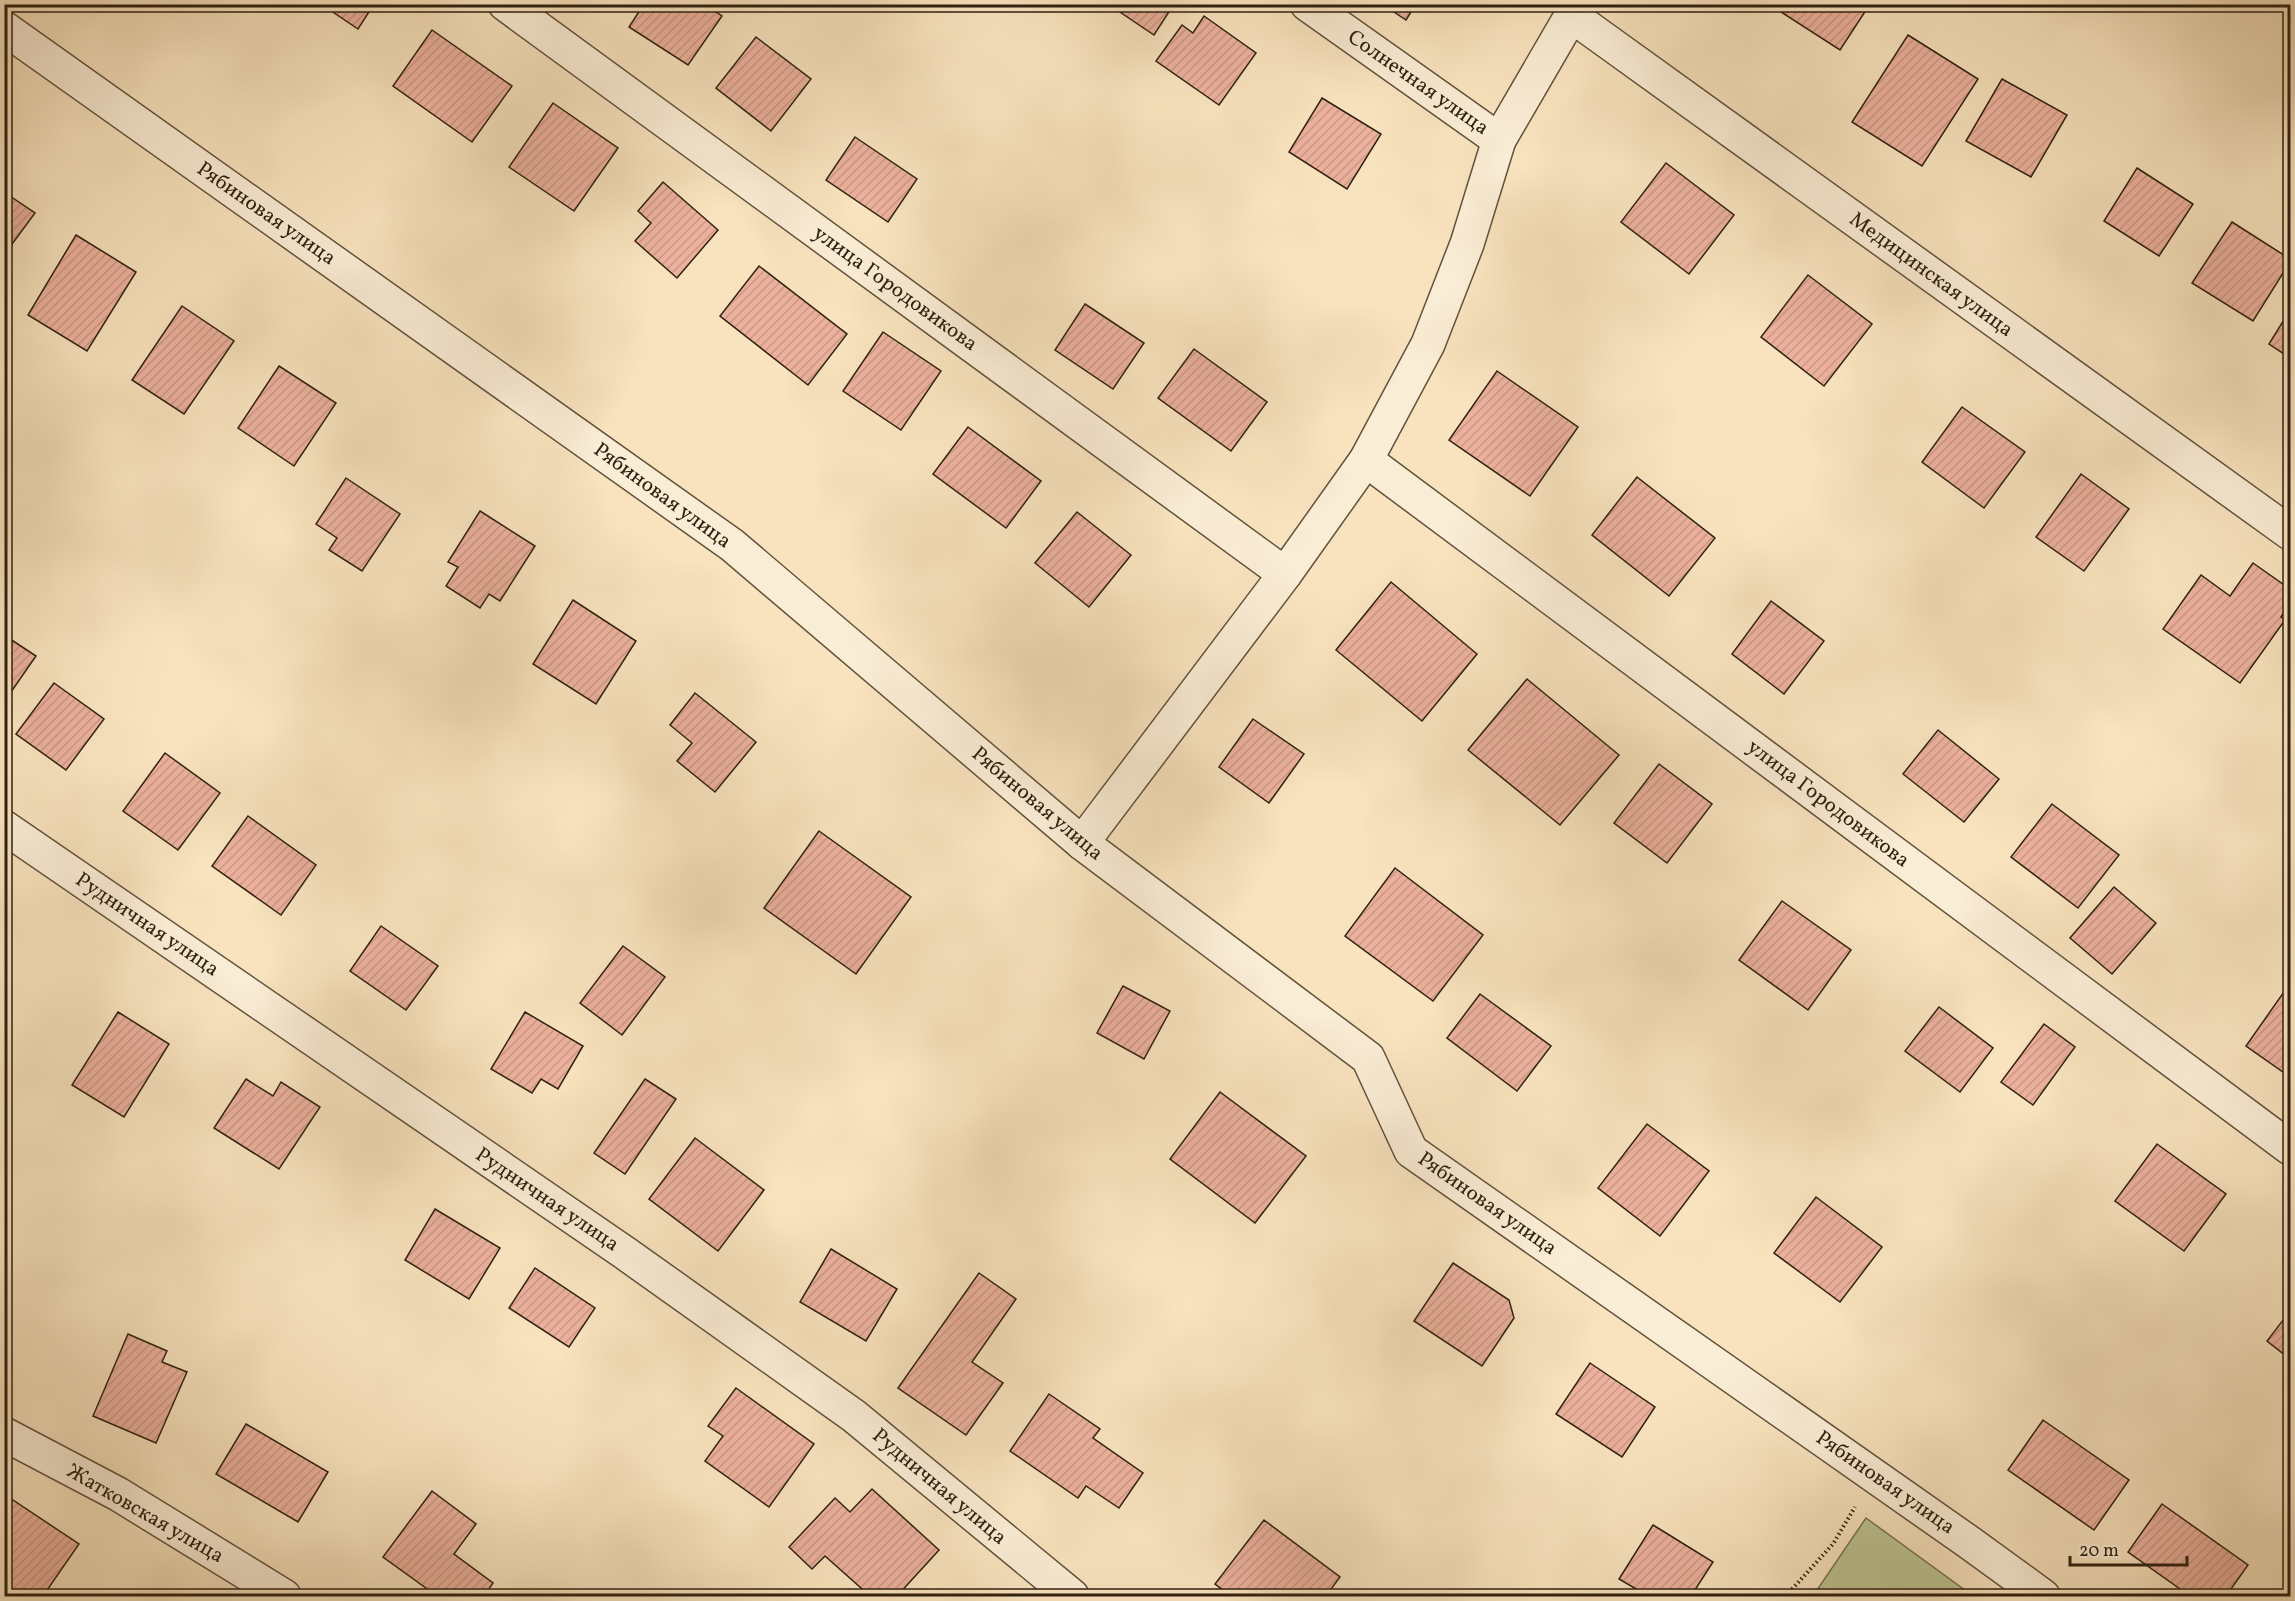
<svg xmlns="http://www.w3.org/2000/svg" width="2295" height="1601" font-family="Vollkorn,serif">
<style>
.park{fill:#bdc492;stroke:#767252;stroke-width:1.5}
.building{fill:url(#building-hatch);stroke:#2f2111;stroke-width:1.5}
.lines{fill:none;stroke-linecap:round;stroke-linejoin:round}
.minor-casing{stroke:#61523c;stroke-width:36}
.path{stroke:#2f2111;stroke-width:4;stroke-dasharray:1.5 3;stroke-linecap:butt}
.minor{stroke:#faedd5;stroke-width:33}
.labels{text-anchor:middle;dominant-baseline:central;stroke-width:4.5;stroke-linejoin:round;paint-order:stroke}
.street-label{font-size:21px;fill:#2f2111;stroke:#faedd5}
</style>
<defs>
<pattern id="building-hatch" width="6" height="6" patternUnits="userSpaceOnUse" patternTransform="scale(1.5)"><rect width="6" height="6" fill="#ecb19d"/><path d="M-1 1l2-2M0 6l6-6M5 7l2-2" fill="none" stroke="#cb9886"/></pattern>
</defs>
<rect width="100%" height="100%" fill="#f8e3be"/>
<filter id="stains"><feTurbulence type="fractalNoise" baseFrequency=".00333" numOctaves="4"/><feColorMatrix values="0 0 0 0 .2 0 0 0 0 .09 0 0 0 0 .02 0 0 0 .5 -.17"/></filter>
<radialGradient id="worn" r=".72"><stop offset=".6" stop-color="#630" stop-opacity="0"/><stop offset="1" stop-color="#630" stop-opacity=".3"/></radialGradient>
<!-- park -->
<polygon class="park" points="1866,1518 1973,1596 1813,1596"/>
<!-- building -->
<g class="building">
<polygon points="321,4 374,4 358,29"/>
<polygon points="644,4 704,4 722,16 688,65 629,27"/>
<polygon points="1108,4 1174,4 1154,35"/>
<polygon points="1382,4 1416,4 1406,20"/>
<polygon points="1786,4 1870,4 1840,50 1781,12"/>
<polygon points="1204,16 1256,53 1219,105 1156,61 1182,25 1193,33"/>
<polygon points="432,30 512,86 472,142 393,86"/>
<polygon points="1908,35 1978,79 1922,166 1852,122"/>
<polygon points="756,37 811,79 771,131 716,88"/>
<polygon points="2002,79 2067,115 2031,177 1966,141"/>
<polygon points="1322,98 1381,134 1347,189 1289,152"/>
<polygon points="553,103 618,148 574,211 509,167"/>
<polygon points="855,137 917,179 888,222 826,180"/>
<polygon points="1666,163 1734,215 1689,274 1621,222"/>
<polygon points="2137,168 2193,204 2159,256 2104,221"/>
<polygon points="663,182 718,230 677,278 635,241 651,223 638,211"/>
<polygon points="4,192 35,213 4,255"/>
<polygon points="2232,222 2290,259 2290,262 2253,321 2192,283"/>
<polygon points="76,235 136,272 87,351 28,315"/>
<polygon points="759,266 847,334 808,385 720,316"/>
<polygon points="1808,275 1872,324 1824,386 1761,337"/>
<polygon points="1085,304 1144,343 1113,389 1055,350"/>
<polygon points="182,306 234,341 184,414 132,380"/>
<polygon points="2290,310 2290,358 2269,344"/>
<polygon points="883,332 941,371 901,430 843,391"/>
<polygon points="1194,349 1267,402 1231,451 1158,398"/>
<polygon points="279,366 336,403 294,466 238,428"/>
<polygon points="1497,371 1578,427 1530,496 1449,440"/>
<polygon points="1962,407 2025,452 1984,508 1922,462"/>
<polygon points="968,427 1041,481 1006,528 933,474"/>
<polygon points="2081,474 2129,509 2084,571 2036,537"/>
<polygon points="1637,477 1715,538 1669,596 1592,535"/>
<polygon points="346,478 400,514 362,571 329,550 337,538 316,524"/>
<polygon points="480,511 535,546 500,601 489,594 480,608 446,586 458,567 448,562"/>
<polygon points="1077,512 1131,555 1089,607 1035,563"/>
<polygon points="2253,563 2290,589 2290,602 2281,617 2285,620 2240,683 2163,629 2201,575 2230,596"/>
<polygon points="1391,582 1477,654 1422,721 1336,650"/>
<polygon points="573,600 636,641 596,704 533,664"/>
<polygon points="1771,601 1824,641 1784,694 1732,654"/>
<polygon points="4,635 36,656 4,702"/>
<polygon points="1527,679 1619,755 1560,825 1468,750"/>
<polygon points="54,683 104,719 66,770 16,734"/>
<polygon points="695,693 756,742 715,792 677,761 692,743 670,725"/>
<polygon points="1253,719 1304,754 1269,803 1219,767"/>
<polygon points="1938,730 1999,779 1964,822 1903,774"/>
<polygon points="165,753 220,793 178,850 123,811"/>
<polygon points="1659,764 1712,804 1667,863 1614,823"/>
<polygon points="2052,804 2119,855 2078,908 2011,857"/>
<polygon points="248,816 316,865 281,915 212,866"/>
<polygon points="819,831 911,897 856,974 764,908"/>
<polygon points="1395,868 1483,935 1433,1001 1345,936"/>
<polygon points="2114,887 2156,923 2112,974 2070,938"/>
<polygon points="1782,901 1851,950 1808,1010 1739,960"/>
<polygon points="381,926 438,966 406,1010 350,971"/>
<polygon points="623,946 665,977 622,1035 580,1003"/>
<polygon points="1123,986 1170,1011 1144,1059 1097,1033"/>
<polygon points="2286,989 2290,992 2290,1077 2246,1046"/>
<polygon points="1480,994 1551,1046 1517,1091 1447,1038"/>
<polygon points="1939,1007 1993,1048 1960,1092 1905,1051"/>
<polygon points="118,1012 169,1044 124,1117 72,1085"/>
<polygon points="525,1012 583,1046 558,1089 541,1079 532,1093 491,1069"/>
<polygon points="2044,1024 2075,1047 2033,1105 2001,1082"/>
<polygon points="246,1079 273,1096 281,1082 320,1107 279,1169 214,1128"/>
<polygon points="645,1079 676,1099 625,1174 594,1153"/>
<polygon points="1220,1092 1306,1156 1255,1223 1170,1159"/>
<polygon points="1647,1124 1709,1171 1660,1236 1598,1188"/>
<polygon points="695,1138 764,1190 718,1251 649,1199"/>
<polygon points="2157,1144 2226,1194 2184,1251 2115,1201"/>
<polygon points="1816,1197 1882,1247 1840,1302 1774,1253"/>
<polygon points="435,1209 500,1248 469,1299 405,1260"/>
<polygon points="831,1249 897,1289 866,1341 800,1302"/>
<polygon points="1453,1263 1509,1300 1514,1318 1482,1366 1414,1321"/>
<polygon points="535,1268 595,1308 569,1347 509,1308"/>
<polygon points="979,1273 1016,1299 972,1362 1003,1383 966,1435 898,1388"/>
<polygon points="2290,1311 2290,1359 2267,1341"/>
<polygon points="128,1334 167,1351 162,1362 187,1372 156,1443 93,1416"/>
<polygon points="1590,1363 1655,1407 1622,1457 1556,1414"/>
<polygon points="736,1388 814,1444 769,1507 705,1461 723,1436 708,1426"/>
<polygon points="1049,1394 1100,1429 1093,1438 1143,1473 1119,1508 1086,1486 1078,1498 1010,1451"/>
<polygon points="2043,1420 2129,1480 2094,1530 2008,1470"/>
<polygon points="246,1424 328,1472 298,1522 216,1474"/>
<polygon points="872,1489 939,1550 897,1596 870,1596 825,1556 812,1569 789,1547 835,1498 850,1512"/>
<polygon points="432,1491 476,1524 454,1554 493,1583 484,1596 437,1596 383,1557"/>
<polygon points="4,1494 79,1544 43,1596 20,1596 4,1586"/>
<polygon points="2162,1504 2248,1565 2226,1596 2190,1596 2128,1552"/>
<polygon points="1264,1520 1340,1577 1326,1596 1231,1596 1215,1584"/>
<polygon points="1653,1525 1713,1562 1691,1596 1648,1596 1619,1579"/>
</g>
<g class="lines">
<!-- minor casing -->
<g class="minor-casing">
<g id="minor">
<polyline points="505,4 1285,574"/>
<polyline points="1307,4 1499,140"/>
<polyline points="1572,16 2290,533"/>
<polyline points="4,28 732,545 1082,843 1368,1058 1411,1151 1970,1543 2043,1596"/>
<polyline points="1366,460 2290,1148"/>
<polyline points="4,827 625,1253 854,1416 1072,1596"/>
<polyline points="1082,843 1285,574 1366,460 1428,344 1467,244 1499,140 1578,4"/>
<polyline points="4,1434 118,1494 284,1596"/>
</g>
</g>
<!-- path -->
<polyline class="path" points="1786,1596 1833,1544 1855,1507"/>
<!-- minor -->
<use href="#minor" class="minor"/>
</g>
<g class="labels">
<!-- street labels -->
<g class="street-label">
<text transform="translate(1418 83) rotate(35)">Солнечная улица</text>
<text transform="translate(266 214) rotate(35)">Рябиновая улица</text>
<text transform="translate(1931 275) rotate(36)">Медицинская улица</text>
<text transform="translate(895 289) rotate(36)">улица Городовикова</text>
<text transform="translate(662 496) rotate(36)">Рябиновая улица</text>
<text transform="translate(1037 804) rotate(40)">Рябиновая улица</text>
<text transform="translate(1828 804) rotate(37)">улица Городовикова</text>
<text transform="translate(147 925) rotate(34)">Рудничная улица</text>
<text transform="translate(547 1200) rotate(34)">Рудничная улица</text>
<text transform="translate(1487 1204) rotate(35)">Рябиновая улица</text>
<text transform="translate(1885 1483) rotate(35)">Рябиновая улица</text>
<text transform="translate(939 1487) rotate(40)">Рудничная улица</text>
<text transform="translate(145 1514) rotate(30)">Жатковская улица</text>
</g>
</g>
<!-- margin -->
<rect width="2295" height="1601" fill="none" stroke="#f8e3be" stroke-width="24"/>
<rect x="6" y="6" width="2283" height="1589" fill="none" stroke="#2f2111" stroke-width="3"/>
<rect x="12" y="12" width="2271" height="1577" fill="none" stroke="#2f2111" stroke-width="1.5"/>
<!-- scale -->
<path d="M2070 1556v9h117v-9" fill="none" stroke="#2f2111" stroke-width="3"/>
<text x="2079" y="1556" font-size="18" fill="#2f2111" stroke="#faedd5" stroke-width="4.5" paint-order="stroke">20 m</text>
<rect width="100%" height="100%" filter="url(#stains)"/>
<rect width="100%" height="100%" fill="url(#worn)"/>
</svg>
